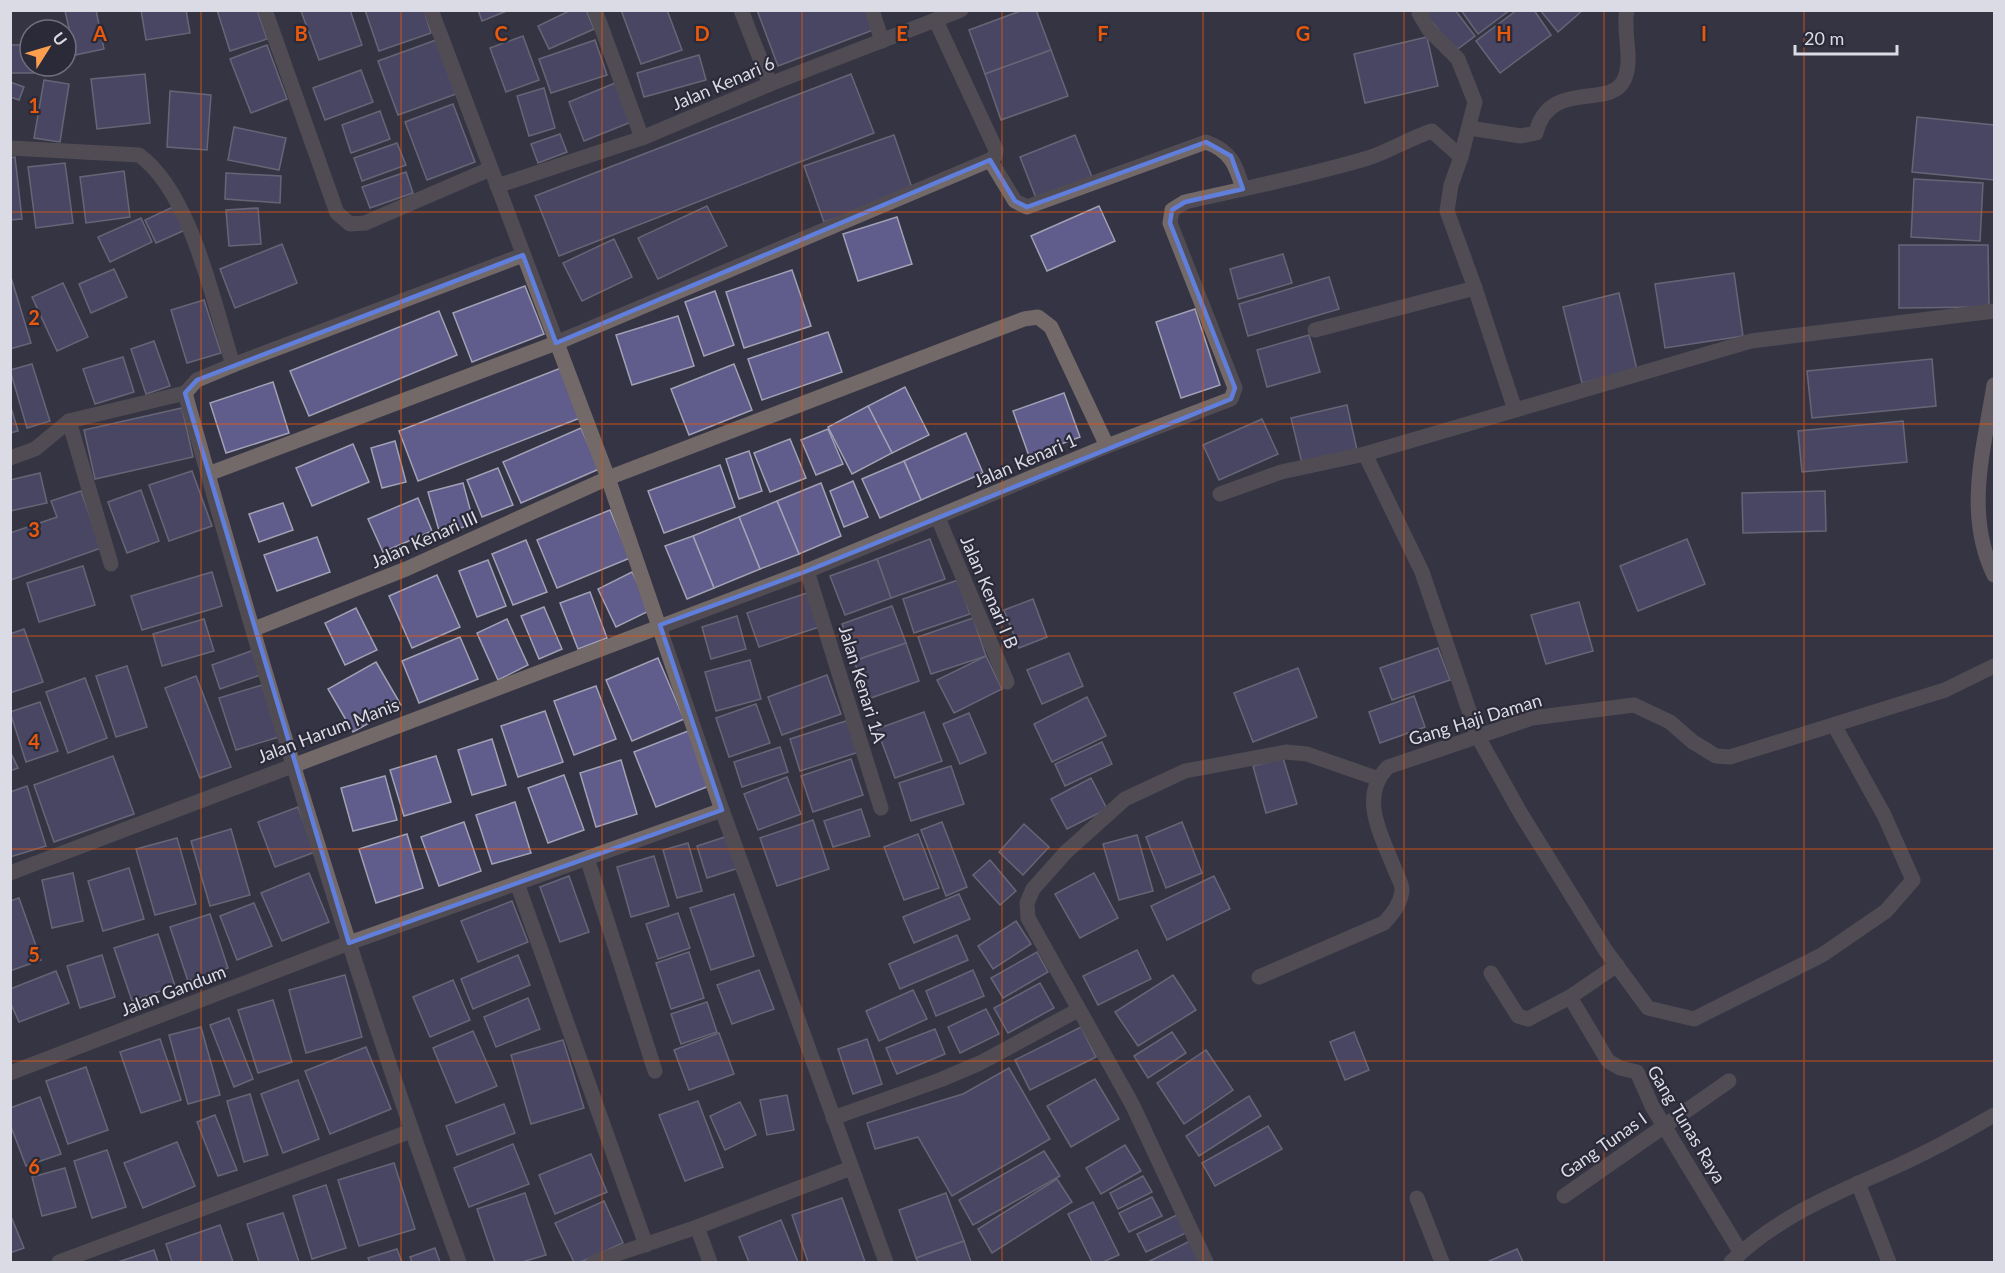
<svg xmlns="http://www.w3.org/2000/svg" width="2005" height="1273" font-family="Lato,sans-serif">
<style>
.building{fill:#605c8b;stroke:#a1a0b4;stroke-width:1.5}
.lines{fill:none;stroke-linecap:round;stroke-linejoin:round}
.lane{stroke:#736968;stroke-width:15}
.street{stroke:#736968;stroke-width:15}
.secondary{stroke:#958684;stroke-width:15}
.marked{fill:none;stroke:#607fdd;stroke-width:4.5;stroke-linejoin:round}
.grid{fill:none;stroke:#e8590c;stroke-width:1.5;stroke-opacity:0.55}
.labels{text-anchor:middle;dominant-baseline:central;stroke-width:4.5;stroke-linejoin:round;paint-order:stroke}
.street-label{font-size:18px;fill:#dbdbe5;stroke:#2b2a39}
.grid-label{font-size:20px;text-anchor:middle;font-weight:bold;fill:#e8590c;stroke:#2b2a39;stroke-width:4.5;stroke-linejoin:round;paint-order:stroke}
</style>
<rect width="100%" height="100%" fill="#353444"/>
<!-- building -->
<g class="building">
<polygon points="96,10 104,49 75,55 65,11"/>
<polygon points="141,10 186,10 190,33 146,40"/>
<polygon points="217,10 257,10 267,39 230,51"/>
<polygon points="350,10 362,45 319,60 301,11"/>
<polygon points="365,10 424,10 431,33 379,51"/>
<polygon points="478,10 509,10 482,21"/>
<polygon points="571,10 586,10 594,29 549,49 538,26"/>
<polygon points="621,10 667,10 682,50 641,64"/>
<polygon points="757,10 866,10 873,30 778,66"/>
<polygon points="1023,10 1036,10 1051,50 985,74 969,30"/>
<polygon points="1429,10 1455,10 1475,36 1455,51 1425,13"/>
<polygon points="1461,10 1510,10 1478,34"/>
<polygon points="1517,10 1534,10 1551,35 1500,73 1476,41"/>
<polygon points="1540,10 1583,10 1558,32"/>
<polygon points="523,36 539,80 506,92 490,48"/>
<polygon points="1427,37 1438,86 1365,103 1354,54"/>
<polygon points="436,40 456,94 398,115 378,61"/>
<polygon points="595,40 607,75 551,93 539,59"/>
<polygon points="10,45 30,45 30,66 36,66 36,73 10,73"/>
<polygon points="267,45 287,99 251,113 230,59"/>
<polygon points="1051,50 1068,96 1001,120 985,74"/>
<polygon points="699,55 706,80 644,97 637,73"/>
<polygon points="361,70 373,102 325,120 313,88"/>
<polygon points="145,74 150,123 97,129 91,79"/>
<polygon points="851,74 874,133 559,256 535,196"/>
<polygon points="44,80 69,84 60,142 34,138"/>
<polygon points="10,82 24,87 19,100 10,97"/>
<polygon points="615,83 631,122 584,141 569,102"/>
<polygon points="544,88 555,128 529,136 517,96"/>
<polygon points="170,91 211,95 207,150 167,147"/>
<polygon points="453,104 475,162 427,180 405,122"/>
<polygon points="380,111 390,139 351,153 342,125"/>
<polygon points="1917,117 1994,125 1994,180 1912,172"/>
<polygon points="234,127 286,138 279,170 228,160"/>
<polygon points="560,134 567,152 538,163 531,144"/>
<polygon points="894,135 913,191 824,222 804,166"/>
<polygon points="1075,135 1092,177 1036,198 1020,157"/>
<polygon points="397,143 406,165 362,181 354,158"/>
<polygon points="15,157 22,219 10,220 10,158"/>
<polygon points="65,163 73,223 36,228 28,167"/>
<polygon points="124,171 130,217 86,223 80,177"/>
<polygon points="406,172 413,193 370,208 362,187"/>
<polygon points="226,173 281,176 280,203 225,199"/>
<polygon points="1914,179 1983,183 1980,241 1911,237"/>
<polygon points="175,206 185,230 156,243 145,220"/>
<polygon points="707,206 727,246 658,279 638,238"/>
<polygon points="1099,206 1115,241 1047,271 1031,236"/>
<polygon points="258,208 261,244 229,246 226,210"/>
<polygon points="897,217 912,264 858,281 843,234"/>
<polygon points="141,218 152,242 110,262 98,237"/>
<polygon points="614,239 632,277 582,301 563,263"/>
<polygon points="282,244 297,283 235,308 220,269"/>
<polygon points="1899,245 1988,245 1989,307 1899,308"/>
<polygon points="1283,254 1292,283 1238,299 1230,269"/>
<polygon points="114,269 127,297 91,313 79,284"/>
<polygon points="792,270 811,326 744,348 726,292"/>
<polygon points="1734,273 1743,336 1665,348 1655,284"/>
<polygon points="10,274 31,343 10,349"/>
<polygon points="1329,277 1339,309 1248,336 1239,304"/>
<polygon points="63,283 88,337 57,351 32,297"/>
<polygon points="525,286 544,334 472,362 453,313"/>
<polygon points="715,291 734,345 704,356 685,302"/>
<polygon points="1619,293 1637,370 1582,383 1563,307"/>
<polygon points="204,300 221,353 187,363 171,310"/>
<polygon points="1195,309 1220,385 1181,398 1156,322"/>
<polygon points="439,311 457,355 309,416 290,371"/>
<polygon points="678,316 694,366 632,385 616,335"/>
<polygon points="828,332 842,372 762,400 748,359"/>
<polygon points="1309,335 1320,372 1267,387 1257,350"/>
<polygon points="154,341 170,386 146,394 131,349"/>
<polygon points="123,357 134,392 95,404 83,369"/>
<polygon points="1932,359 1936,406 1812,418 1807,371"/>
<polygon points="32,364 50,421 27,428 10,370"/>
<polygon points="734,364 752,410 689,435 671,389"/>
<polygon points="561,368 580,418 418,481 399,431"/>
<polygon points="273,382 289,433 226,453 210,403"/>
<polygon points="905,387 929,435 892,453 868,406"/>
<polygon points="1064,393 1080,437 1029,456 1013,411"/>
<polygon points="10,404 18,431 10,433"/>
<polygon points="1347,405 1357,450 1302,463 1291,418"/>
<polygon points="868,406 892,453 852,474 828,427"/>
<polygon points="182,408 193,457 95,479 84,430"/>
<polygon points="1262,419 1278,454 1219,480 1203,445"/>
<polygon points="1903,421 1907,462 1802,472 1798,431"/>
<polygon points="581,428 599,469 521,503 503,462"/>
<polygon points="828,429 843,464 816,475 801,440"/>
<polygon points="966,433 983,473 921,500 904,461"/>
<polygon points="790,439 806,478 770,492 754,453"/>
<polygon points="395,441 406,482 382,488 371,448"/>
<polygon points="353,444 369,482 312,506 296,468"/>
<polygon points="749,451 762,491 739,499 726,459"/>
<polygon points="904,461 921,500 880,518 862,479"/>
<polygon points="720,465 735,507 664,533 648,491"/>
<polygon points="498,468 513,505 482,517 467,480"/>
<polygon points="192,471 212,526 169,541 149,485"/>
<polygon points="40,473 47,503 10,511 10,480"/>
<polygon points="853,481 868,517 844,527 830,491"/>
<polygon points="463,483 474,524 440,534 428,492"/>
<polygon points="821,483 841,536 799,554 777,501"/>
<polygon points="141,490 159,541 127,553 108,502"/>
<polygon points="81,491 101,548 11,580 10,533 57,517 51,501"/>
<polygon points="1825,491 1826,531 1743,533 1742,493"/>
<polygon points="418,498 432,531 383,552 368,519"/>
<polygon points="777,501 799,554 760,569 739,517"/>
<polygon points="283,503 293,530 259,542 249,514"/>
<polygon points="610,510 630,558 557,588 537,540"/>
<polygon points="739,517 760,569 714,588 693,536"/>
<polygon points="693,536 714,588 687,599 665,546"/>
<polygon points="317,537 330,572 277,591 264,555"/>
<polygon points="930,539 945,579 891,598 877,559"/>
<polygon points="1687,539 1705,584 1638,611 1620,566"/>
<polygon points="526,540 547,592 513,605 492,554"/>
<polygon points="877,559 891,598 845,615 830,576"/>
<polygon points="488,560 506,606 477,617 459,571"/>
<polygon points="83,566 95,605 39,622 27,583"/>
<polygon points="212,572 222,606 142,630 131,596"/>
<polygon points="632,572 651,610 616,627 598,589"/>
<polygon points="437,575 460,627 412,648 389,596"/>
<polygon points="958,580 970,614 914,633 903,599"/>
<polygon points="590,592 607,638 578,649 560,603"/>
<polygon points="807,593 819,627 759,647 747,613"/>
<polygon points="1033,599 1047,637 1019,648 1004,610"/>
<polygon points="1579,602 1593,651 1546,664 1531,615"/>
<polygon points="892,606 906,643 854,661 842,624"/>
<polygon points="544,607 562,649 539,659 521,616"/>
<polygon points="356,608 377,650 345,665 325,623"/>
<polygon points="737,616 746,649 711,659 702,627"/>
<polygon points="973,618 986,656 931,674 918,637"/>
<polygon points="204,619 214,651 162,666 153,634"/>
<polygon points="507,619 528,665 498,680 477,633"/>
<polygon points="24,629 43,682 10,693 10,634"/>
<polygon points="460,637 478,679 419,703 402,661"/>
<polygon points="906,643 919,681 868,699 854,661"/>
<polygon points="1438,648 1450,680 1392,700 1380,668"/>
<polygon points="254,650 263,674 220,689 212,665"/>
<polygon points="1069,653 1083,686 1042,704 1027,670"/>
<polygon points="986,656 1002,689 954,713 937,680"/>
<polygon points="658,658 684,719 632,741 606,680"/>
<polygon points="750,660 761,699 716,711 705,672"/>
<polygon points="376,662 401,705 353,732 328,689"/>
<polygon points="127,666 147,727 116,737 96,676"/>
<polygon points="1298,668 1317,717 1253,742 1234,693"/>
<polygon points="827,675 841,714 782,735 768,697"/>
<polygon points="196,676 231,767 200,778 165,688"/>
<polygon points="85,678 107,738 68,753 46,692"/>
<polygon points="262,685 279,737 236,750 219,698"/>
<polygon points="596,686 616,739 574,755 554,701"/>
<polygon points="1414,696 1425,727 1380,743 1369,712"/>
<polygon points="1087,697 1106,736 1052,762 1034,724"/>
<polygon points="40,702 58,751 26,762 10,712"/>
<polygon points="756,704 770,743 729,757 716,718"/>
<polygon points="545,711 563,762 518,777 501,726"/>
<polygon points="924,712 942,761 895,778 877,729"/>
<polygon points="969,713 986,753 960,764 943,724"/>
<polygon points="849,720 859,752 800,771 790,739"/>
<polygon points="688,731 709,786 656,807 634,752"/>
<polygon points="492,739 506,785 472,795 458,750"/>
<polygon points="1102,742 1112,764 1065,786 1055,764"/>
<polygon points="780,747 788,772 742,787 734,762"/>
<polygon points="10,751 18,768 10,771"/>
<polygon points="113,756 134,814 54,842 34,785"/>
<polygon points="436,756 451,802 404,816 390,770"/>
<polygon points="1283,758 1297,804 1266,813 1253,766"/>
<polygon points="851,759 863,795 813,812 801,776"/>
<polygon points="621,760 637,814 596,827 580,773"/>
<polygon points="951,766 964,804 911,821 899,783"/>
<polygon points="564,775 584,830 548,843 528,788"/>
<polygon points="385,776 397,820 353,831 341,788"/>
<polygon points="787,777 801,814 758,830 744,794"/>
<polygon points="1091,778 1107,809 1067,829 1051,799"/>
<polygon points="27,786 46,846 10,857 10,792"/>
<polygon points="515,802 531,853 492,864 476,815"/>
<polygon points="298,807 315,852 275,867 258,822"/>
<polygon points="861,809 870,836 833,847 824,821"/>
<polygon points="813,820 829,869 777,886 760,838"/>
<polygon points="464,822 481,871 439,886 421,837"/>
<polygon points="942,822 967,887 946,896 921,830"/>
<polygon points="1182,822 1202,873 1166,888 1146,837"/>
<polygon points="1024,824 1049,847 1023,875 999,852"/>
<polygon points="231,829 250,895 210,906 191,841"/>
<polygon points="407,834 423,888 376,903 359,849"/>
<polygon points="918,834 939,888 904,900 884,847"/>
<polygon points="731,835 742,867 707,878 697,846"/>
<polygon points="1137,835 1153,891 1119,900 1103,844"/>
<polygon points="177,838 196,904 155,915 136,849"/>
<polygon points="688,843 702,891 677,898 663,850"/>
<polygon points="654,856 669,906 631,917 617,867"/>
<polygon points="990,860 1016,891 1000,905 973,875"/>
<polygon points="129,868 144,919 103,931 88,881"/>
<polygon points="73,873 83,921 52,928 42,880"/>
<polygon points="309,873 329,922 282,941 261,893"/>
<polygon points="1094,873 1118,918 1080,938 1055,894"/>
<polygon points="569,876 589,932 560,942 540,887"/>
<polygon points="1214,876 1230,909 1167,940 1151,906"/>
<polygon points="734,894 754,956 711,970 690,908"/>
<polygon points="959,894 970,919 914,943 903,917"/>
<polygon points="19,898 41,960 10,971 10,901"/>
<polygon points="512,901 528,942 478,962 461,921"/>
<polygon points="254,903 272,946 237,960 220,916"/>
<polygon points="678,913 690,948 658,959 646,924"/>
<polygon points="210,914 228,968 188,981 170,927"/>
<polygon points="1016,921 1031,944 993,969 978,946"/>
<polygon points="158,934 175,986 132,1001 114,948"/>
<polygon points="957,935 968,960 900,989 889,964"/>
<polygon points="1137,950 1151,979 1098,1005 1083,976"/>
<polygon points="689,952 704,998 671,1009 656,963"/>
<polygon points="1037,952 1048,972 1003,998 991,978"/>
<polygon points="102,955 115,997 80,1008 67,966"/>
<polygon points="518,955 530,985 473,1009 461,979"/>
<polygon points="759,970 774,1009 732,1024 717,985"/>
<polygon points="973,970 984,996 936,1016 926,991"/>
<polygon points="56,971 69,1003 19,1022 10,1002 10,989"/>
<polygon points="345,975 362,1037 306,1053 289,990"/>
<polygon points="1173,975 1196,1010 1138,1046 1115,1012"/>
<polygon points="453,980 470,1020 430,1037 413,997"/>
<polygon points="1040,983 1054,1008 1008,1033 994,1008"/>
<polygon points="913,990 927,1019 879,1041 866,1011"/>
<polygon points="528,998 540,1029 496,1047 484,1017"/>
<polygon points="273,1000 292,1062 258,1073 238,1010"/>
<polygon points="707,1002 717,1032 681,1044 671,1014"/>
<polygon points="986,1009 999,1034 960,1053 948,1027"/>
<polygon points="229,1018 253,1079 234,1087 210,1025"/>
<polygon points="201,1027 220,1095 188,1104 169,1035"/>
<polygon points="1081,1027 1096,1057 1030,1090 1015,1060"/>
<polygon points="935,1029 945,1054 897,1074 886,1048"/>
<polygon points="473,1031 497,1086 456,1103 433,1048"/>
<polygon points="1172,1032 1186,1053 1148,1078 1134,1056"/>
<polygon points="1354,1032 1369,1070 1345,1080 1330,1042"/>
<polygon points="719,1033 734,1074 689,1090 674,1050"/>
<polygon points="160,1039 181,1100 141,1113 120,1052"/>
<polygon points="867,1039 882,1084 853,1094 838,1049"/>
<polygon points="563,1040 584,1108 531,1124 511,1055"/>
<polygon points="366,1047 391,1109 330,1134 305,1071"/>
<polygon points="1206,1050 1233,1090 1184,1124 1157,1083"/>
<polygon points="86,1067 108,1130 68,1144 46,1081"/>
<polygon points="1009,1068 1050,1139 952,1196 918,1137 875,1149 867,1123 963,1094"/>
<polygon points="1095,1079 1119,1119 1071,1147 1047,1106"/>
<polygon points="298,1080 319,1139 283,1153 261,1094"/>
<polygon points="250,1094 268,1155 244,1162 227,1101"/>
<polygon points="787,1095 794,1130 767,1135 760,1100"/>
<polygon points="1249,1096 1261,1116 1199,1156 1186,1136"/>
<polygon points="40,1097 61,1154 26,1166 10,1124 10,1108"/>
<polygon points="698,1101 723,1167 685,1181 659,1115"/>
<polygon points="740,1102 756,1135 725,1150 710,1116"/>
<polygon points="504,1104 515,1133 457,1155 446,1126"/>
<polygon points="215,1115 237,1170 218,1176 197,1122"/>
<polygon points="1268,1126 1282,1149 1215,1186 1202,1163"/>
<polygon points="177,1142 195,1186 143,1208 124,1163"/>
<polygon points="513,1144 529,1184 469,1207 454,1168"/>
<polygon points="1125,1145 1141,1171 1101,1194 1086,1168"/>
<polygon points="107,1150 126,1207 92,1218 74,1161"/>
<polygon points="1044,1151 1060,1176 973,1225 959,1200"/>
<polygon points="591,1154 607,1192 555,1214 539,1175"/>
<polygon points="394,1163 415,1229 359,1246 338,1180"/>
<polygon points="65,1168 76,1207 42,1216 32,1177"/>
<polygon points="1143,1176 1152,1192 1118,1209 1110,1193"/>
<polygon points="1057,1179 1072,1202 992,1253 978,1229"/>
<polygon points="326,1185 346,1248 312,1259 293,1196"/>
<polygon points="525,1193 546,1255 522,1262 495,1262 477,1209"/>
<polygon points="946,1193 964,1241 916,1258 899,1210"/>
<polygon points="1152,1197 1162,1216 1129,1232 1119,1213"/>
<polygon points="842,1198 865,1262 808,1262 792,1215"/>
<polygon points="604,1201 623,1243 581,1262 574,1262 555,1223"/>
<polygon points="1093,1202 1119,1255 1103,1262 1092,1262 1068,1214"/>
<polygon points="283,1213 299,1262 259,1262 247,1224"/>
<polygon points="1181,1213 1190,1231 1146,1252 1137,1234"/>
<polygon points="10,1214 24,1248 10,1253"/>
<polygon points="781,1220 798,1262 749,1262 739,1237"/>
<polygon points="220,1225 233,1262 172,1262 166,1244"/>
<polygon points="964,1241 971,1262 918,1262 916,1258"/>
<polygon points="1190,1241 1201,1262 1148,1262"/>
<polygon points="435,1248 440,1262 412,1262 410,1257"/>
<polygon points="397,1249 402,1262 370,1262 368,1258"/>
<polygon points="1517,1249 1523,1262 1487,1262"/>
<polygon points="154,1250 158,1262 118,1262"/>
</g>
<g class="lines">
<!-- lane -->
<g class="lane">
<polyline points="1491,973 1518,1016 1528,1019 1570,997 1617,965"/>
<polyline points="1570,997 1608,1061 1620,1068 1637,1072 1652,1106 1741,1253"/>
<polyline points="1564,1196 1729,1081"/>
</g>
<!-- street -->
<g class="street">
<polyline points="265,10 337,213 350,224 365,223 490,169"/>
<polyline points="431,10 608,478 722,810 886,1262"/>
<polyline points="595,10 642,138"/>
<polyline points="741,10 770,84"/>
<polyline points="872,10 882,41"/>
<path d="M1469,128l52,8 15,-3c13,-55 74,-23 88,-53 10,-21 -2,-48 3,-70"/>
<path d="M10,148l129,7c52,37 75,149 94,210"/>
<polyline points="1461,157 1451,185 1447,211 1475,288 1515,410"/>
<path d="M990,160l25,41 12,6 179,-65c25,9 30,23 37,47"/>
<polyline points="497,186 642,138 770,84 961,10"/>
<polyline points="1315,330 1475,288"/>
<path d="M185,393c82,293 169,584 274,869"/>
<polyline points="69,421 111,564"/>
<polyline points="1365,454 1422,572 1478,737 1521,814 1606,951 1648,1008 1694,1019 1822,955 1886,911 1913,880 1884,815 1834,725"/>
<polyline points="10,458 35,449 69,421 185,393 197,380 233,365 523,255"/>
<polyline points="208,474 556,343 990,160 995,156 996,150 936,21"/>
<polyline points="1220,494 1281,472 1365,454 1751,341 1994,311"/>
<polyline points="938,518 1007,682"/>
<polyline points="807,571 881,808"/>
<polyline points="254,629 406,569 608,478 1024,319 1038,317 1051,327 1107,446"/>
<polyline points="587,858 655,1071"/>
<path d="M10,873l797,-302 300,-125 124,-47 4,-11 -65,-165 2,-13 13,-8c61,-14 123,-26 183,-44 22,-7 42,-20 64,-27l29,26 14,-55 -17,-43 -29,-29 -10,-17 5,-3"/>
<polyline points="517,883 646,1245"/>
<path d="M1259,977l125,-54c9,-10 16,-18 18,-32 1,-6 -5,-15 -7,-21 -13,-34 -37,-73 -7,-103l144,-49 102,-13 36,17 23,20 23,14 14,1 215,-67 49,-24"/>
<polyline points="10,1073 349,943 722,810"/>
<polyline points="833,1118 940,1080 980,1063 1078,1010"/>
<polyline points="1858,1183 1889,1262"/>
<polyline points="1417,1198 1442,1262"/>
<polyline points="697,1227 710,1262"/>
<polyline points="59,1262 411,1131"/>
<polyline points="594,1262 697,1227 851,1168"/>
<polyline points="1206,1262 1132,1104 1028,918 1027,903 1033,889 1066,852 1125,799 1185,771 1286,752 1307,754 1376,778"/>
<path d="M1731,1262c47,-46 107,-70 166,-96 33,-15 66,-33 97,-51"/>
</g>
<!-- secondary -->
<path class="secondary" d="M1994,385c-10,64 -30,128 0,190"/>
</g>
<!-- marked area -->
<path d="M0 0H2005V1273H0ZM1206,142l25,14 12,33 -58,13 -13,8 -2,13 65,165 -4,11 -424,172 -147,54 62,185 -373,133 -164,-550 12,-13 326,-125 33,88 434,-183 25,41 12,6z" fill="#353444" fill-opacity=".55" fill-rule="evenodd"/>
<path class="marked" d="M1206,142l25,14 12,33 -58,13 -13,8 -2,13 65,165 -4,11 -424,172 -147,54 62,185 -373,133 -164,-550 12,-13 326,-125 33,88 434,-183 25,41 12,6z"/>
<!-- grid -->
<path class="grid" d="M201,10v1252M401,10v1252M602,10v1252M802,10v1252M1002,10v1252M1203,10v1252M1404,10v1252M1604,10v1252M1804,10v1252M10,212h1984M10,424h1984M10,636h1984M10,849h1984M10,1061h1984"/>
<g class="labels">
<!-- street labels -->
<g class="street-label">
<text transform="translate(723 83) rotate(-23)">Jalan Kenari 6</text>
<text transform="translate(1025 460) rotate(-23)">Jalan Kenari 1</text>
<text transform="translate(424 539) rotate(-24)">Jalan Kenari III</text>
<text transform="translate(990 592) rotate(67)">Jalan Kenari I B</text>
<text transform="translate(863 684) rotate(73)">Jalan Kenari 1A</text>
<text transform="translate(1475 719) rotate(-17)">Gang Haji Daman</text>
<text transform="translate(328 730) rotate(-21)">Jalan Harum Manis</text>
<text transform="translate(173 990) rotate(-21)">Jalan Gandum</text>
<text transform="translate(1687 1124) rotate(59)">Gang Tunas Raya</text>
<text transform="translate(1603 1145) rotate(-35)">Gang Tunas I</text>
</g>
</g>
<g class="grid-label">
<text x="100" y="41">A</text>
<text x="301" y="41">B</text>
<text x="501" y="41">C</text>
<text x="702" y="41">D</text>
<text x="902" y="41">E</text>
<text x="1103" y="41">F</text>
<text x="1303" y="41">G</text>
<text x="1504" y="41">H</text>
<text x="1704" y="41">I</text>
<text x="34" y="113">1</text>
<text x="34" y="325">2</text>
<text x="34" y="537">3</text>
<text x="34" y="749">4</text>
<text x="34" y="962">5</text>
<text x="34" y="1174">6</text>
</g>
<!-- border -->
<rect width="2005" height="1273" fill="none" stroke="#dbdbe5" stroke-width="24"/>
<!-- north arrow -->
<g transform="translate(48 48) rotate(53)"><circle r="28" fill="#2b2a39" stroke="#71717e" stroke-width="1.5"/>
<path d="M0-4.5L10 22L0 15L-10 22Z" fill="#fb9e50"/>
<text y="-9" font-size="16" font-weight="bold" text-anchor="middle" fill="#dbdbe5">U</text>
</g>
<!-- scale -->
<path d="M1795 45v9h102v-9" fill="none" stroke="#dbdbe5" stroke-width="3"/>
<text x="1804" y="45" font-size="18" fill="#dbdbe5" stroke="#2b2a39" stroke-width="4.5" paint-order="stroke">20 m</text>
</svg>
